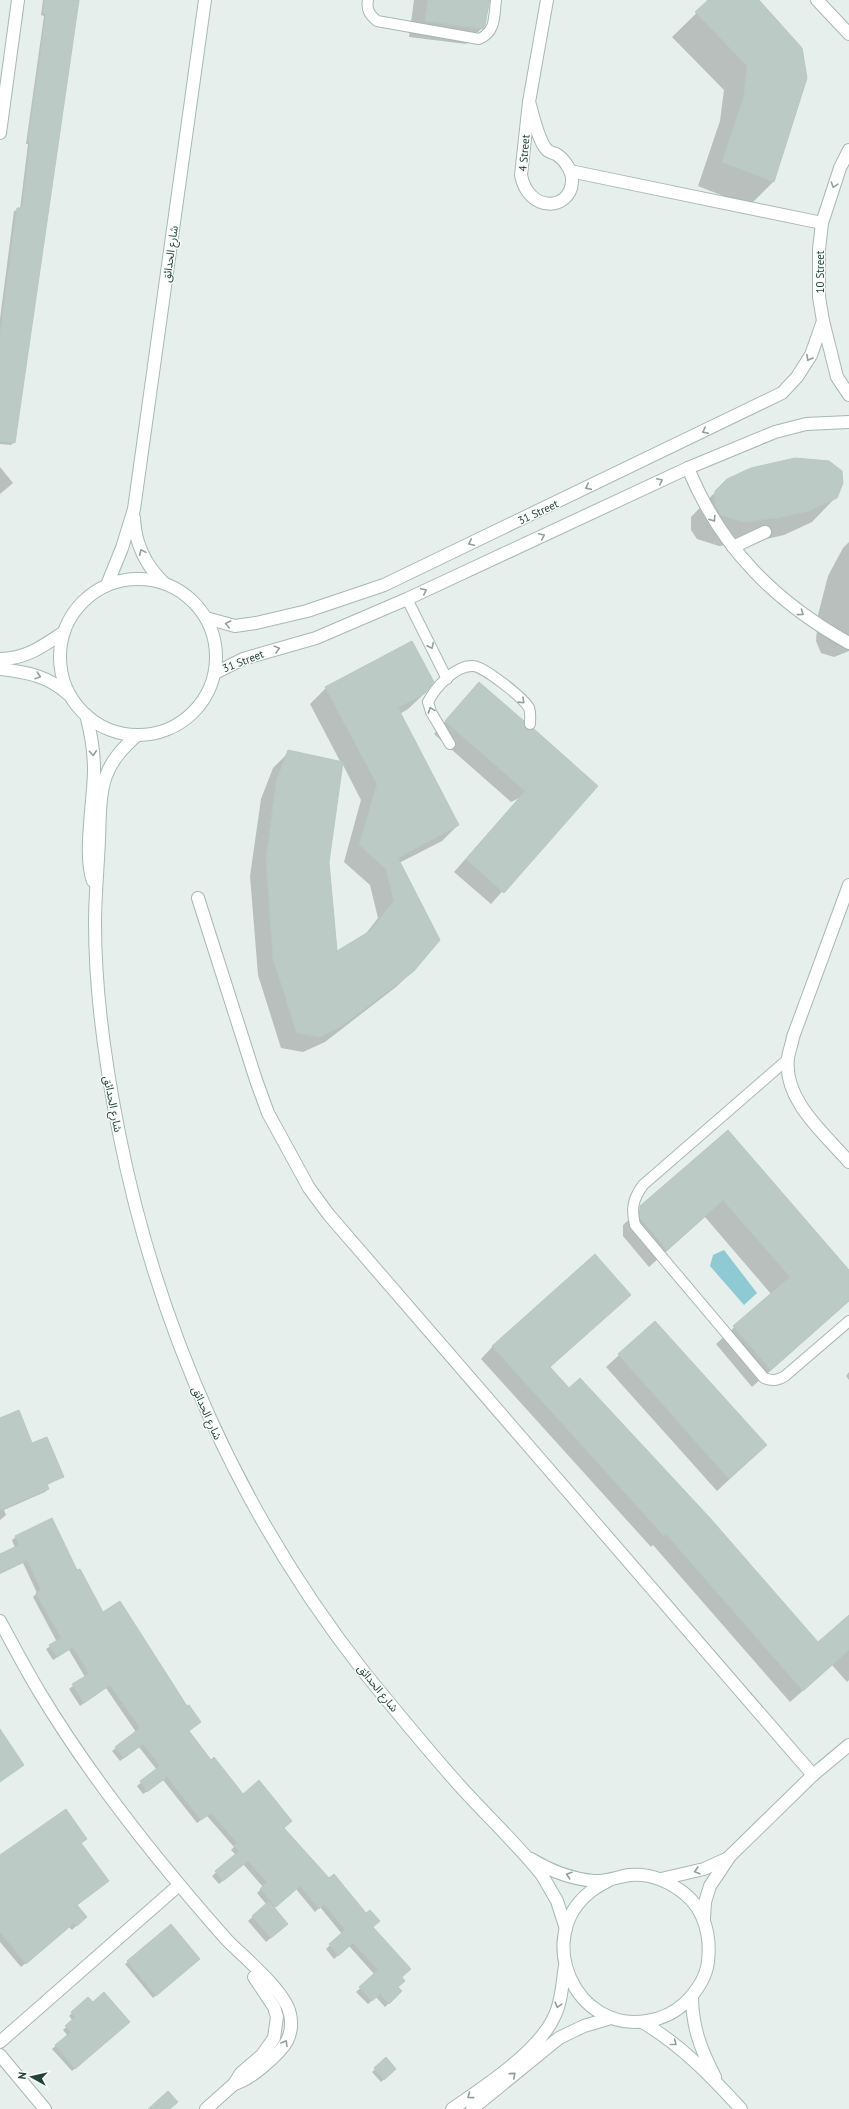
<svg xmlns="http://www.w3.org/2000/svg" width="849" height="2109" font-family="'PT Sans','Noto Sans Arabic',sans-serif">
<style>
.water{fill:#8ec9d4}
.shadow{fill:#0003;fill-rule:evenodd}
.building{fill:#bbcac4;stroke:#b8c9c2}
.lines{fill:none;stroke-linecap:round;stroke-linejoin:round}
.lane-casing{stroke:#a8b8b2;stroke-width:12}
.street-casing{stroke:#a8b8b2;stroke-width:14}
.secondary-casing{stroke:#a4bbb3;stroke-width:14}
.lane{stroke:#fff;stroke-width:10}
.street{stroke:#fff;stroke-width:12}
.secondary{stroke:#fff;stroke-width:12}
.oneway{stroke:#92a09c}
.labels{text-anchor:middle;dominant-baseline:central;stroke-width:3;stroke-linejoin:round;paint-order:stroke}
.street-label{font-size:11px;fill:#24423a;stroke:#f7fbf9}
</style>
<rect width="100%" height="100%" fill="#e6efeb"/>
<!-- water -->
<polygon class="water" points="724,1250 757,1293 744,1305 710,1266 713,1255"/>
<!-- shadow -->
<g class="shadow">
<polygon points="43,0 77,0 14,442 11,445 0,444 0,319 14,211 20,209 28,144 26,144 44,16 41,15"/>
<polygon points="414,0 490,0 486,21 483,27 466,44 409,37"/>
<polygon points="710,0 757,0 774,181 749,206 698,186 720,121 724,90 672,37"/>
<polygon points="0,467 13,483 0,494"/>
<polygon points="727,480 836,497 812,522 784,535 753,542 719,546 697,539 691,530 691,517"/>
<polygon points="849,542 849,651 834,657 821,653 816,641 818,615 828,576 843,548"/>
<polygon points="479,683 526,730 596,786 491,904 454,872 519,798 511,802 434,734"/>
<path d="M326,688l99,5 -17,16 -8,5 58,111 -16,16 -43,22 14,108 -17,16 -71,55 -22,10 -22,-4 -23,-73 -8,-99 11,-77 12,-31 16,-16 52,11 -31,-59zM342,763l19,37 -17,62 26,23 8,33 -14,18 -28,17 -8,-91z"/>
<polygon points="727,1131 849,1271 849,1301 752,1387 716,1344 771,1294 705,1217 649,1267 623,1236 623,1225"/>
<polygon points="655,1322 766,1445 717,1491 606,1367"/>
<polygon points="493,1346 549,1367 818,1644 849,1616 849,1680 847,1682 832,1665 790,1702 653,1545 651,1547 481,1359"/>
<polygon points="849,1372 849,1380 846,1376"/>
<polygon points="0,1419 32,1444 63,1476 47,1485 48,1489 45,1492 4,1510 6,1515 0,1520"/>
<polygon points="16,1537 76,1572 103,1613 211,1761 243,1795 283,1828 372,1927 400,1977 397,1987 401,1991 385,2007 376,1997 368,2004 356,1992 375,1975 349,1946 334,1959 326,1949 342,1934 320,1907 315,1912 296,1889 274,1908 283,1928 266,1942 248,1921 267,1905 257,1893 263,1887 243,1864 219,1884 212,1876 236,1855 231,1850 234,1847 207,1816 197,1823 163,1780 143,1794 137,1786 157,1770 139,1747 120,1761 112,1751 136,1732 106,1688 80,1706 69,1689 85,1677 69,1650 53,1660 46,1649 57,1642 33,1597 37,1593 23,1563 0,1574 0,1555 15,1548 12,1540"/>
<polygon points="86,1838 81,1844 108,1881 76,1905 81,1921 72,1930 69,1927 21,1967 0,1942 0,1856 21,1840 22,1843"/>
<polygon points="196,1961 153,1998 125,1964 128,1962"/>
<polygon points="88,1998 93,2003 126,2025 72,2071 52,2049 68,2036 63,2030 73,2021 69,2016"/>
<polygon points="386,2059 395,2069 381,2082 372,2072"/>
</g>
<!-- building -->
<g class="building">
<polygon points="45,0 79,0 15,443 0,441 0,334 17,208 22,208 30,142 28,141 46,13 43,13"/>
<polygon points="428,0 489,0 485,25 483,29 425,21"/>
<polygon points="708,0 759,0 802,48 807,78 774,182 722,162 744,96 747,66 695,12"/>
<polygon points="795,458 829,461 842,471 843,483 837,498 809,511 778,518 743,522 721,515 715,505 715,491 727,479 751,468"/>
<polygon points="412,641 434,682 425,693 398,708 459,825 398,858 440,940 414,971 342,1026 320,1037 297,1033 273,959 266,860 276,782 288,750 343,762 329,862 337,951 370,931 394,901 386,869 359,845 377,784 325,687"/>
<polygon points="479,682 524,721 526,729 534,729 598,786 504,893 466,859 528,788 524,790 445,721"/>
<polygon points="728,1130 849,1270 849,1301 771,1370 733,1326 790,1277 723,1200 667,1250 640,1218 640,1206"/>
<polygon points="595,1254 631,1295 550,1367 569,1388 580,1378 710,1518 818,1642 849,1615 849,1650 803,1691 666,1534 664,1536 492,1346"/>
<polygon points="655,1321 767,1445 729,1479 618,1354"/>
<polygon points="19,1410 32,1443 47,1437 64,1477 47,1484 49,1489 0,1510 0,1418"/>
<polygon points="52,1518 77,1570 80,1569 103,1612 120,1601 187,1706 189,1705 201,1722 189,1731 211,1760 214,1757 243,1794 259,1780 292,1821 284,1828 329,1878 334,1874 366,1913 370,1910 380,1921 373,1927 411,1969 402,1977 405,1981 398,1987 402,1991 389,2004 380,1994 372,2001 359,1987 378,1970 353,1943 338,1956 329,1944 345,1930 324,1904 319,1909 300,1886 276,1907 260,1889 267,1882 248,1861 223,1881 215,1871 239,1851 234,1846 237,1843 211,1813 201,1820 167,1777 147,1792 140,1781 160,1766 143,1744 124,1758 115,1747 140,1728 110,1685 84,1703 72,1684 89,1674 73,1647 57,1657 49,1645 61,1638 36,1593 41,1590 27,1560 0,1573 0,1554 19,1545 15,1536"/>
<polygon points="0,1729 24,1765 0,1782"/>
<polygon points="66,1809 87,1839 81,1843 109,1881 77,1905 87,1917 77,1926 74,1923 26,1964 0,1932 0,1855"/>
<polygon points="269,1901 288,1924 271,1938 252,1916"/>
<polygon points="171,1924 200,1959 156,1996 127,1961"/>
<polygon points="104,1992 130,2022 75,2069 55,2045 71,2032 65,2026 75,2017 71,2012 88,1997 93,2002"/>
<polygon points="386,2057 396,2069 384,2080 374,2068"/>
<polygon points="168,2091 178,2102 170,2109 148,2109"/>
</g>
<g class="lines">
<!-- lane casing -->
<g class="lane-casing">
<g id="lane">
<path d="M368,0c-2,10 2,15 9,21l102,18c17,-7 15,-23 17,-39"/>
<polyline points="407,599 447,679"/>
<path d="M450,744l-19,-32 -3,-10c7,-14 27,-37 45,-36 10,0 51,32 56,42 2,5 1,10 1,16"/>
<path d="M788,1059l-145,126c-10,14 -12,23 -8,40l129,153c8,3 13,3 21,-2l64,-55"/>
</g>
</g>
<!-- street casing -->
<g class="street-casing">
<g id="street">
<polyline points="817,0 849,34"/>
<path d="M529,102c4,12 9,39 18,48 2,2 6,3 9,4 8,5 17,17 16,28 -2,29 -44,31 -51,-7z"/>
<polyline points="529,102 547,0"/>
<polyline points="0,133 18,0"/>
<polyline points="849,150 840,168 822,223 819,249 819,297 823,321 837,377 849,395"/>
<polyline points="570,171 822,223"/>
<path d="M688,468c32,79 87,134 161,175"/>
<polyline points="733,547 765,532"/>
<polyline points="206,618 235,626 256,623 307,611 384,585 782,393 797,377 811,355 823,321"/>
<polyline points="215,673 243,659 316,638 407,599 688,468 775,432 806,424 849,422"/>
<path d="M849,885l-56,152c-1,7 -4,14 -5,21 -5,42 36,75 61,104"/>
<polyline points="198,898 256,1080 268,1113 309,1188 329,1215 813,1775"/>
<path d="M0,1621c13,24 26,49 40,72 53,88 118,169 186,246 17,18 59,51 64,75 2,9 1,19 -3,27 -7,13 -38,40 -53,43"/>
<polyline points="661,1879 704,1869 726,1859"/>
<polyline points="704,1919 705,1902 710,1886 730,1856 813,1775 849,1745"/>
<polyline points="0,2042 179,1885"/>
<polyline points="0,2055 45,2109"/>
<polyline points="206,2109 234,2084 241,2073 262,2055 274,2038 277,2017 274,2007 254,1977"/>
<path d="M452,2109c32,-22 86,-57 102,-92 8,-15 8,-34 11,-51"/>
<polyline points="472,2109 559,2038 584,2026 611,2018"/>
</g>
</g>
<!-- secondary casing -->
<g class="secondary-casing">
<g id="secondary">
<path d="M134,518c1,25 12,48 30,65"/>
<circle cx="138" cy="657" r="78"/>
<polyline points="107,585 122,548 134,509 205,0"/>
<path d="M0,659c26,0 43,-13 64,-27"/>
<path d="M0,669c27,3 48,7 68,25"/>
<path d="M86,715c5,18 8,36 8,55 0,29 -11,86 -1,111"/>
<path d="M137,735c-13,12 -25,24 -31,41 -7,19 -6,43 -7,63 -1,28 -4,56 -4,84 0,71 10,140 24,210 39,197 121,381 245,539 31,38 62,76 95,113 27,30 57,58 83,90l15,26 9,28"/>
<path d="M531,1859c18,11 41,20 63,22 12,1 23,-4 35,-6 21,-2 40,6 56,19 20,16 26,43 23,68 -2,16 -12,30 -23,41 -11,10 -24,16 -38,18 -72,12 -114,-84 -57,-129 5,-4 12,-8 18,-11"/>
<path d="M692,1996c0,31 9,54 23,81"/>
<path d="M642,2022c38,22 69,54 99,87"/>
</g>
</g>
<!-- lane -->
<use href="#lane" class="lane"/>
<!-- street -->
<use href="#street" class="street"/>
<!-- secondary -->
<use href="#secondary" class="secondary"/>
</g>
<!-- one-way arrows -->
<defs><path id="oneway-chevron" d="M-2-3.5L2.5 0L-2 3.5" fill="none" stroke-width="1.6" stroke-linecap="round" stroke-linejoin="round"/></defs>
<g class="oneway">
<use href="#oneway-chevron" transform="translate(834 185) rotate(108)"/>
<use href="#oneway-chevron" transform="translate(809 358) rotate(119)"/>
<use href="#oneway-chevron" transform="translate(705 431) rotate(154)"/>
<use href="#oneway-chevron" transform="translate(660 481) rotate(-25)"/>
<use href="#oneway-chevron" transform="translate(588 487) rotate(154)"/>
<use href="#oneway-chevron" transform="translate(713 519) rotate(58)"/>
<use href="#oneway-chevron" transform="translate(542 536) rotate(-25)"/>
<use href="#oneway-chevron" transform="translate(471 543) rotate(155)"/>
<use href="#oneway-chevron" transform="translate(142 552) rotate(-114)"/>
<use href="#oneway-chevron" transform="translate(424 591) rotate(-25)"/>
<use href="#oneway-chevron" transform="translate(801 613) rotate(36)"/>
<use href="#oneway-chevron" transform="translate(228 624) rotate(-168)"/>
<use href="#oneway-chevron" transform="translate(431 646) rotate(64)"/>
<use href="#oneway-chevron" transform="translate(277 649) rotate(-15)"/>
<use href="#oneway-chevron" transform="translate(38 676) rotate(18)"/>
<use href="#oneway-chevron" transform="translate(522 701) rotate(44)"/>
<use href="#oneway-chevron" transform="translate(431 710) rotate(-110)"/>
<use href="#oneway-chevron" transform="translate(93 753) rotate(85)"/>
<use href="#oneway-chevron" transform="translate(697 1871) rotate(164)"/>
<use href="#oneway-chevron" transform="translate(569 1875) rotate(-163)"/>
<use href="#oneway-chevron" transform="translate(558 2005) rotate(105)"/>
<use href="#oneway-chevron" transform="translate(285 2043) rotate(-59)"/>
<use href="#oneway-chevron" transform="translate(674 2043) rotate(38)"/>
<use href="#oneway-chevron" transform="translate(513 2075) rotate(-40)"/>
<use href="#oneway-chevron" transform="translate(470 2096) rotate(144)"/>
</g>
<g class="labels">
<!-- street labels -->
<g class="street-label">
<text transform="translate(524 153) rotate(-85)">4 Street</text>
<text transform="translate(170 254) rotate(-82)">شارع الحدائق</text>
<text transform="translate(820 272) rotate(-90)">10 Street</text>
<text transform="translate(538 512) rotate(-25)">31 Street</text>
<text transform="translate(243 661) rotate(-21)">31 Street</text>
<text transform="translate(113 1104) rotate(79)">شارع الحدائق</text>
<text transform="translate(207 1413) rotate(66)">شارع الحدائق</text>
<text transform="translate(378 1688) rotate(51)">شارع الحدائق</text>
</g>
</g>
<!-- north arrow -->
<g transform="translate(32 2077) rotate(278)" stroke="#f7fbf9" stroke-width="3" paint-order="stroke">
<path d="M0-3L7 15L0 10L-7 15Z" fill="#24423a"/>
<text y="-6" font-size="11" font-weight="bold" text-anchor="middle" fill="#24423a">N</text>
</g>
</svg>
